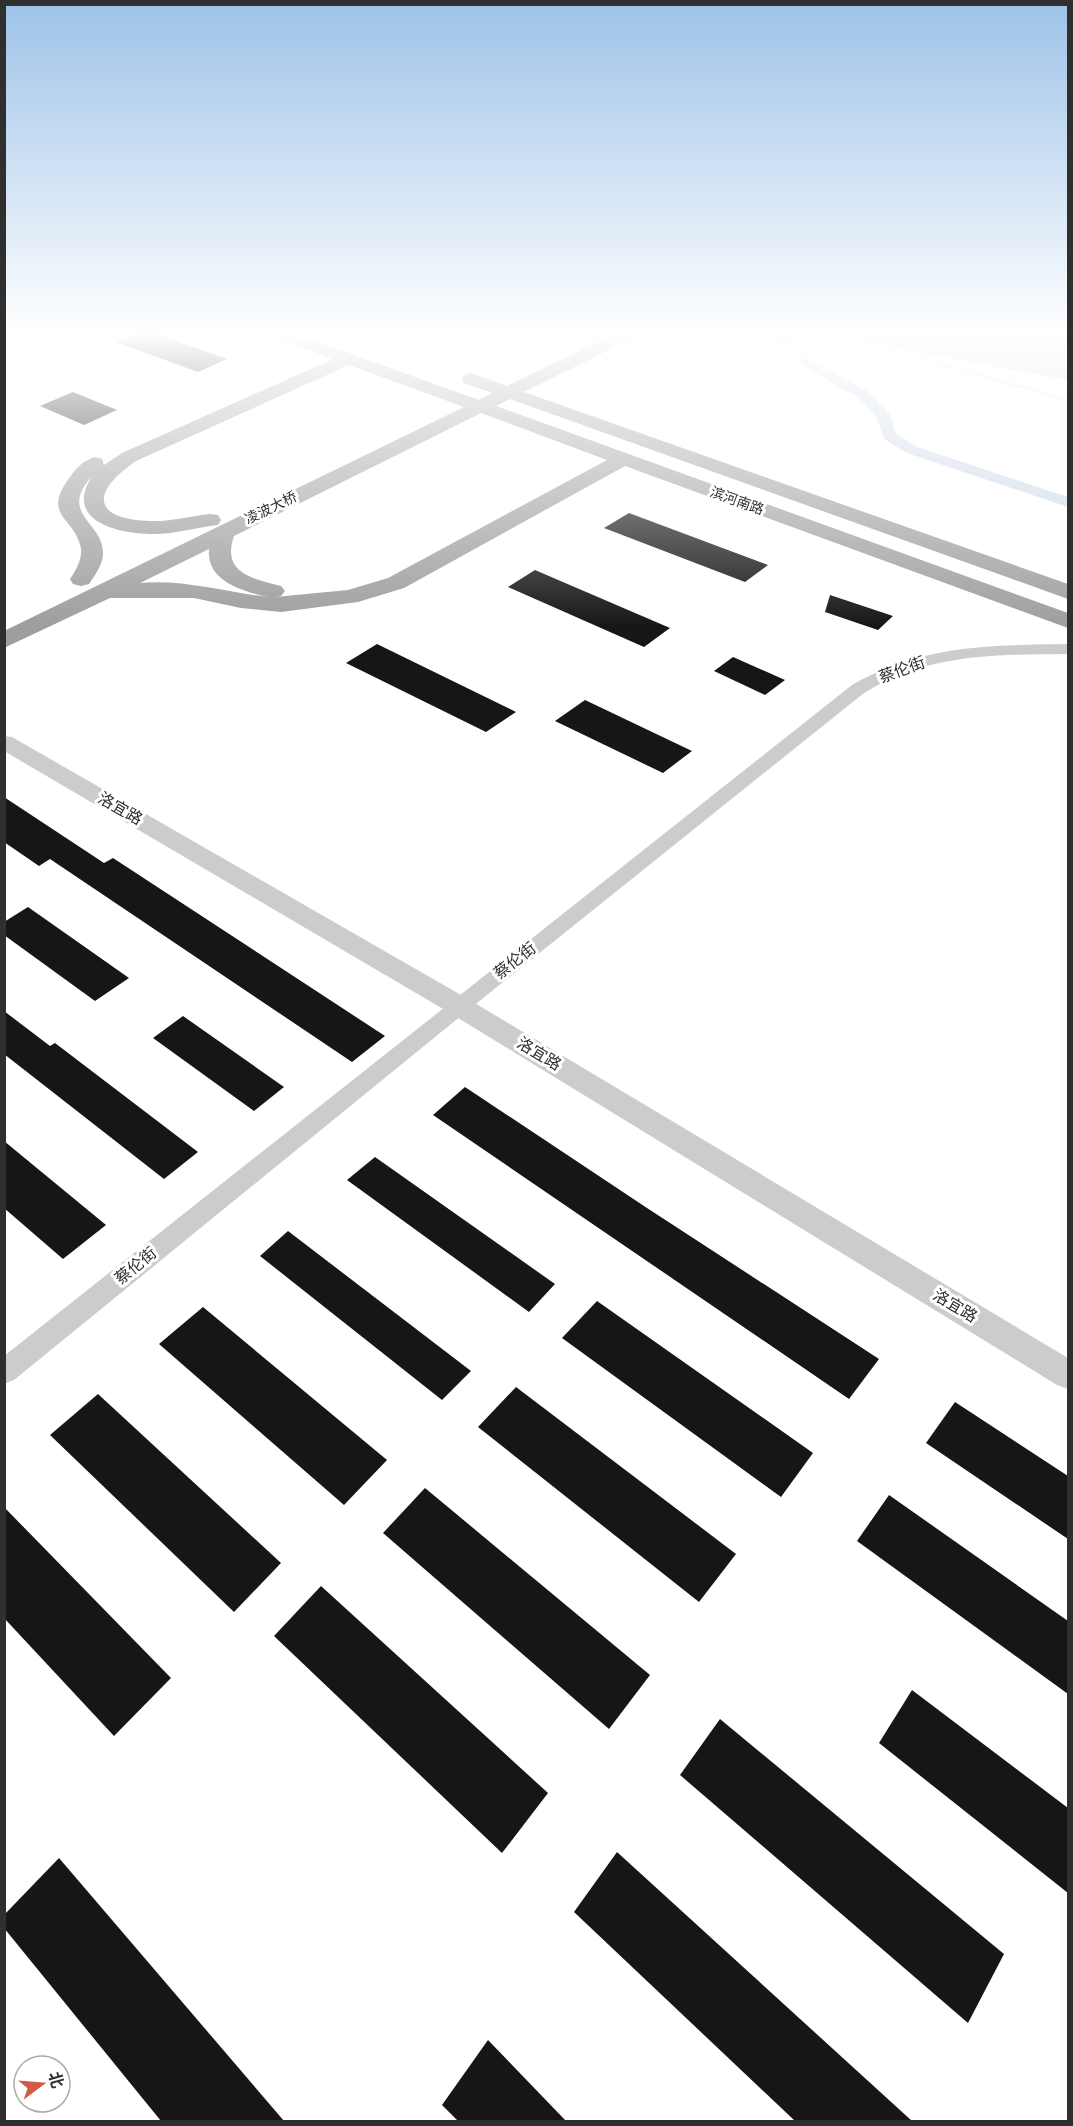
<svg xmlns="http://www.w3.org/2000/svg" width="1073" height="2126" font-family="'Varela Round','Noto Sans SC',sans-serif">
<style>
.water{fill:#cdd8e8}
.lines{fill:none;stroke-linecap:round;stroke-linejoin:round}
.canal{fill:#cdd8e8;fill-rule:evenodd}
.building{fill:#161616}
.path{stroke:#ccc;stroke-width:2;stroke-dasharray:1.5 1.5;stroke-linecap:butt}
.minor{fill:#ccc;fill-rule:evenodd}
.tertiary{fill:#ccc;fill-rule:evenodd}
.trunk{fill:#9e9e9e;fill-rule:evenodd}
.labels{text-anchor:middle;dominant-baseline:central;stroke-width:6;stroke-linejoin:round;paint-order:stroke}
.far-street-label{font-size:14px;fill:#2f2f2f;stroke:#fff}
.street-label{font-size:16px;fill:#2f2f2f;stroke:#fff}
</style>
<rect width="100%" height="100%" fill="#fff"/>
<!-- water -->
<polygon class="water" points="825,330 1068,330 1068,380 906,350"/>
<g class="lines">
<!-- canal -->
<g class="canal">
<path d="M756,330c16,0 28,-1 39,13l-7,4 -12,-8 -19,-6z"/>
<polygon points="807,358 867,391 890,415 896,434 917,447 1068,497 1068,507 907,453 884,439 876,416 857,397 802,365 800,362 802,359"/>
</g>
</g>
<!-- building -->
<g class="building">
<polygon points="146,330 227,359 198,372 116,342"/>
<polygon points="73,392 117,410 84,425 40,406"/>
<polygon points="629,513 768,565 745,582 604,528"/>
<polygon points="535,570 670,628 644,647 508,587"/>
<polygon points="830,595 893,616 878,630 825,612"/>
<polygon points="377,644 516,712 486,732 346,663"/>
<polygon points="733,657 785,680 765,695 714,671"/>
<polygon points="585,700 692,751 663,773 555,721"/>
<polygon points="4,797 104,863 113,858 385,1036 352,1062 50,859 39,866 4,842"/>
<polygon points="28,907 129,978 95,1001 4,935 4,922"/>
<polygon points="4,1011 50,1046 55,1043 198,1152 164,1179 4,1054"/>
<polygon points="183,1016 284,1087 254,1111 153,1038"/>
<polygon points="465,1087 647,1208 879,1359 849,1399 433,1115"/>
<polygon points="4,1141 106,1225 63,1259 4,1208"/>
<polygon points="375,1157 555,1284 529,1312 347,1180"/>
<polygon points="288,1231 471,1371 442,1400 260,1256"/>
<polygon points="597,1301 813,1453 781,1497 562,1338"/>
<polygon points="203,1307 387,1460 344,1505 159,1344"/>
<polygon points="516,1387 736,1554 699,1602 478,1427"/>
<polygon points="98,1394 281,1563 234,1612 50,1435"/>
<polygon points="955,1402 1068,1476 1068,1539 926,1443"/>
<polygon points="425,1488 650,1675 609,1729 383,1533"/>
<polygon points="889,1495 1068,1621 1068,1694 857,1541"/>
<polygon points="4,1507 171,1678 114,1736 4,1618"/>
<polygon points="321,1586 548,1793 502,1853 274,1636"/>
<polygon points="912,1690 1068,1808 1068,1893 879,1743"/>
<polygon points="720,1719 1004,1954 968,2023 680,1775"/>
<polygon points="617,1852 912,2121 795,2121 574,1912"/>
<polygon points="59,1858 284,2121 161,2121 4,1928 4,1915"/>
<polygon points="488,2040 566,2121 458,2121 442,2105"/>
</g>
<g class="lines">
<!-- path -->
<polyline class="path" points="782,346 798,344 847,351 902,353 1068,400"/>
<!-- minor -->
<path class="minor" d="M1068,644v10c-76,1 -137,-1 -204,39l-397,318 -453,369 -10,4v-28l848,-671c69,-40 138,-40 216,-41z"/>
<!-- tertiary -->
<polygon class="tertiary" points="4,736 12,737 468,999 1068,1358 1068,1389 1057,1385 450,1013 4,751"/>
<!-- trunk -->
<path class="trunk" d="M262,330h23l194,70 13,-7 -28,-10 -2,-4 2,-4 7,-2 36,13 115,-56h21l-2,4 -117,58 544,192v15l-558,-200 -14,7 572,207v15l-443,-162 -221,122 -46,14 -77,10 -40,-4 -47,-10h-84l-106,50v-17l460,-224 -115,-42 -213,96c-44,30 -46,58 14,60 20,1 40,-5 60,-7l8,1 3,5 -3,5 -8,1c-20,3 -40,9 -60,8 -35,-1 -86,-14 -58,-58 -35,39 13,46 11,79 -1,11 -8,20 -14,29l-8,2 -8,-2 -3,-5c6,-9 12,-19 11,-30 -5,-32 -41,-32 -11,-72 6,-9 14,-17 25,-20l7,2 2,6 18,-12 211,-94 -69,-25zM481,413l126,47 -219,118 -40,12 -73,7 6,-1 4,-5 -4,-5c-28,-7 -60,-13 -47,-50zM209,549c-3,32 33,42 59,48 -43,-5 -85,-18 -128,-14z"/>
</g>
<!-- sky -->
<linearGradient id="sky" x2="0" y2="1"><stop stop-color="#9dc2e8"/><stop offset="0.53" stop-color="#fff"/><stop offset="1" stop-color="#fff" stop-opacity="0"/></linearGradient>
<rect width="1073" height="627" fill="url(#sky)"/>
<g class="labels">
<!-- far-street labels -->
<g class="far-street-label">
<text transform="translate(737 501) rotate(20)">滨河南路</text>
<text transform="translate(271 508) rotate(-26)">凌波大桥</text>
</g>
<!-- street labels -->
<g class="street-label">
<text transform="translate(902 670) rotate(-20)">蔡伦街</text>
<text transform="translate(120 809) rotate(30)">洛宜路</text>
<text transform="translate(515 961) rotate(-38)">蔡伦街</text>
<text transform="translate(539 1054) rotate(31)">洛宜路</text>
<text transform="translate(136 1266) rotate(-39)">蔡伦街</text>
<text transform="translate(955 1306) rotate(31)">洛宜路</text>
</g>
</g>
<!-- border -->
<rect width="1073" height="2126" fill="none" stroke="#2f2f2f" stroke-width="12"/>
<!-- north arrow -->
<g transform="translate(42 2084) rotate(74)"><circle r="28" fill="#ffffff" stroke="#acacac" stroke-width="1.5"/>
<path d="M0-4.5L10 22L0 15L-10 22Z" fill="#d35a45"/>
<text y="-9" font-size="16" font-weight="bold" text-anchor="middle" fill="#2f2f2f">北</text>
</g>
</svg>
